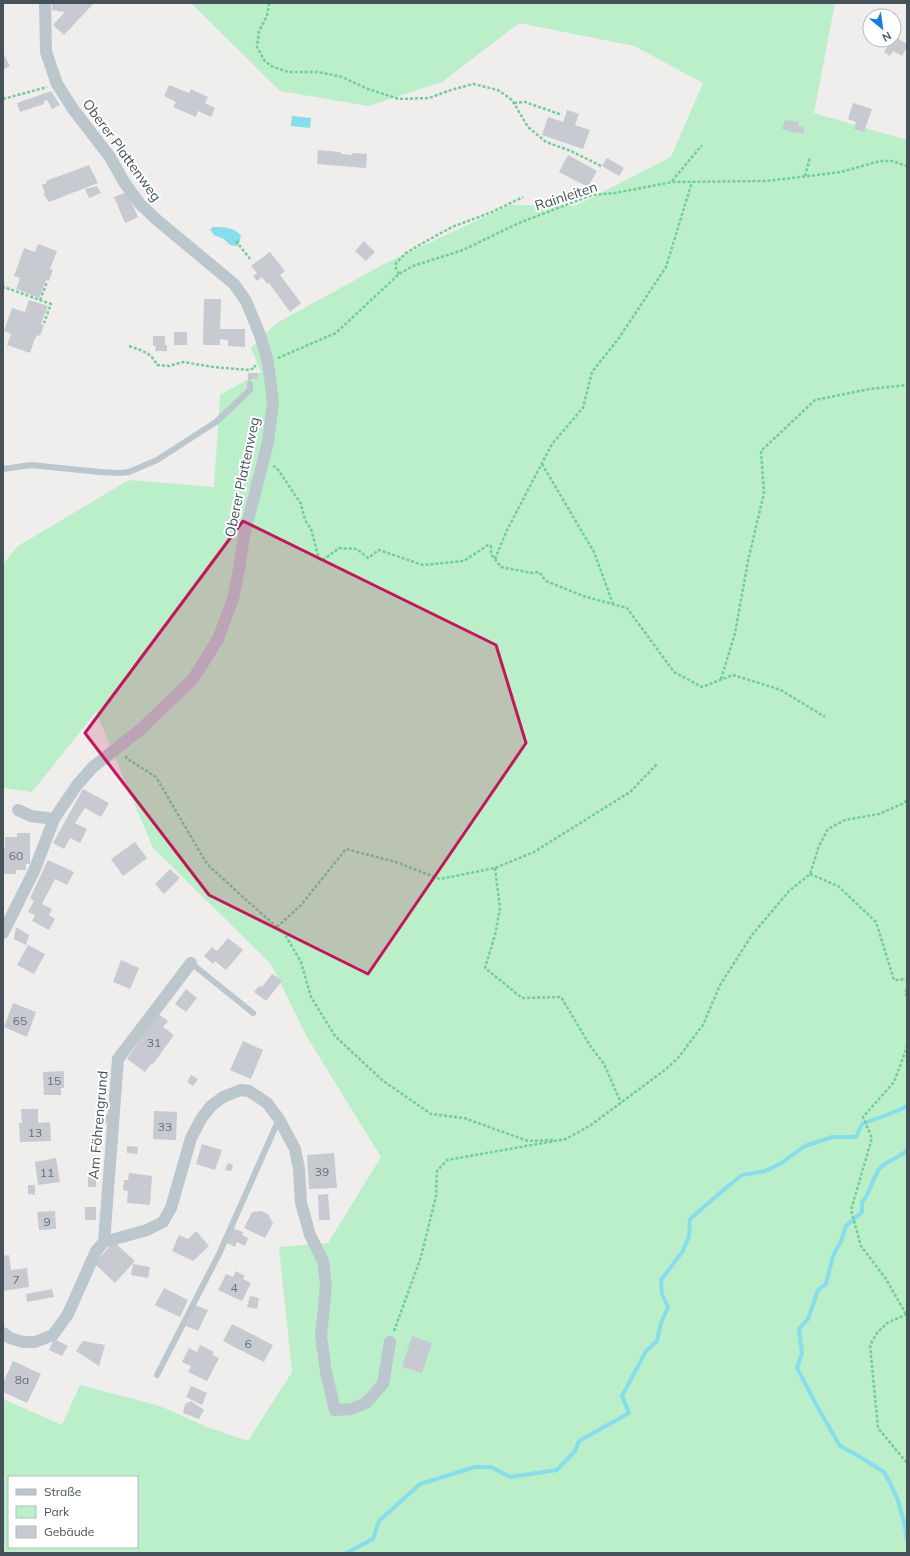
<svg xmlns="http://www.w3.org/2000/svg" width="910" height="1556" font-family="Mulish,sans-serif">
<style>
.green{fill:#baefca;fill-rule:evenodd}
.water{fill:#86deec}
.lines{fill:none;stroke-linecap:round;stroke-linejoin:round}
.stream{stroke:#86deec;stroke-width:4}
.building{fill:#c7cad0}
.path{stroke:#72cd99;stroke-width:2.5;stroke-dasharray:3 2;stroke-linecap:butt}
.lane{stroke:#bbc6cd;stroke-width:6}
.street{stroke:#bbc6cd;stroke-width:12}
.marked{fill:#c2185b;fill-opacity:0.2;stroke:#c2185b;stroke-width:3;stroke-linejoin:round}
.labels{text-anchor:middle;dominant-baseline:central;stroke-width:4;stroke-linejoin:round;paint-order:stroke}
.number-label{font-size:12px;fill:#667078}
.street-label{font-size:14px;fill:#45525a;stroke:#fff}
</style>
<rect width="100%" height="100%" fill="#f0eded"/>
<!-- green -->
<path class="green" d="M191,3h644l-21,110 93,27v1413h-904v-154l59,26 18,-40 80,21 47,21 41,14 44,-69 -13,-125 49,-4 53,-86 -74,-120 -36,-73 -118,-116 -57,-136 -64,80 -29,-4v-224l15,-18 111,-66 85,7 6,-92 41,-23 -10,-24 26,-25 107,-59 126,-59 65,1 96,-49 32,-74 -69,-37 -115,-23 -77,59 -74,24 -88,-15zM9,1477h128v70h-128z"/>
<!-- water -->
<g class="water">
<polygon points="292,116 311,118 310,128 291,126"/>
<path d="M213,227c10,0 22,0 28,9l-2,8 -2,2 -7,-1 -6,-6 -10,-4 -4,-5z"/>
</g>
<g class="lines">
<!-- stream -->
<g class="stream">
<path d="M907,1150c-7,8 -21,11 -27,18 -8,10 -9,25 -18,34v10l-16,14 -5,15 -8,15 -7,28 -8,6 -10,29 -9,10 3,24 -5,15 21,40 22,38 17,9 27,17 5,9 9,19 7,27 2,13"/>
<polyline points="346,1553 373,1539 379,1521 420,1484 475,1467 491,1467 510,1477 557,1470 575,1451 579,1441 629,1413 622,1396 646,1351 657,1341 661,1323 668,1307 662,1294 661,1280 683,1251 689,1236 690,1219 721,1192 742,1175 765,1171 780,1164 805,1146 832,1137 856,1137 862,1124 897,1111 907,1106"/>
</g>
</g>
<!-- building -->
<g class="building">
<polygon points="52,3 94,3 64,35 53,25 65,12 52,10"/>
<polygon points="894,36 907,44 907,47 902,56 893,51 890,56 884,52 887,47 875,40 894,40"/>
<polygon points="3,53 10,66 3,70"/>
<polygon points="169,85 189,93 191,89 208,97 205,103 215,108 211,117 198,111 196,117 173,107 176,102 164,96"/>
<polygon points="51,91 60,105 52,109 47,100 44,101 44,104 20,112 17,103"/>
<polygon points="853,103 872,109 864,132 854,129 856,122 848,119"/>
<polygon points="567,110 579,114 575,125 590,130 583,149 542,135 548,117 563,122"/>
<polygon points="785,120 799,122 798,126 805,128 803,134 796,132 795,133 782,129"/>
<polygon points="318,150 341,152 341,154 352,155 352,153 367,154 366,168 317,164"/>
<polygon points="568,155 597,171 588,187 559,172"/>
<polygon points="607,158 624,168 619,176 602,166"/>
<polygon points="89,165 98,183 49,202 43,194 45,193 42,185 47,183 46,181"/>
<polygon points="97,186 101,193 89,198 85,189"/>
<polygon points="127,192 138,217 125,223 114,197"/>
<polygon points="364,241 375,252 366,261 355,251"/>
<polygon points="38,244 57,251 50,269 53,270 49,281 46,280 39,298 16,289 20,278 14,276 24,248 35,252"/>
<polygon points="270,252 285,271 280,275 301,303 290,312 269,283 267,284 262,277 257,281 253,276 257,273 251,266"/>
<polygon points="204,299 221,299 220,329 245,329 245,347 228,346 228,340 220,339 220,345 203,345"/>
<polygon points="29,300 48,306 41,324 44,325 40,336 37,335 36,338 35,338 30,353 7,345 11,334 4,331 12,308 25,312"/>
<rect x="174" y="332" width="13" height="13"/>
<polygon points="153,336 165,336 165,345 167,345 167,351 155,351 156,346 153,346"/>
<polygon points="248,373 258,373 258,379 252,379 251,381 248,381"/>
<polygon points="83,789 109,803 101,817 85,808 75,823 87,829 80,843 70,838 64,849 53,843"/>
<polygon points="17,833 30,833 30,864 26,864 26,870 16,870 16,874 3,874 3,849 5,849 5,837 17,837"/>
<polygon points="135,842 147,858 123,876 111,859"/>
<polygon points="48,860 74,872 67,885 55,879 42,904 52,909 49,915 55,919 49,930 32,921 35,915 28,912 34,901 30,898"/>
<polygon points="170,869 180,878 164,894 155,884"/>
<polygon points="16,927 29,935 26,945 14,939"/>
<polygon points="228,938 243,950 226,970 215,961 213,964 204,956 212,947 217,951"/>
<polygon points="28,945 45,954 34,974 17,965"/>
<polygon points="121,960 139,968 130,989 113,982"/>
<polygon points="272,974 282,981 266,1001 254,992 259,986 262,987"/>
<polygon points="186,989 197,998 186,1012 175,1004"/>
<polygon points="13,1003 36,1012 27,1037 4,1027"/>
<polygon points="158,1014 168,1021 163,1027 174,1035 153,1064 152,1063 145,1072 127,1059"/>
<polygon points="243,1041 263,1050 251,1079 230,1070"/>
<polygon points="64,1071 64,1088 61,1088 61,1095 44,1095 43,1072"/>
<polygon points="191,1075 198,1079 193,1086 187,1082"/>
<polygon points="21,1109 38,1109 38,1123 50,1122 51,1141 20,1142 19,1123 22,1123"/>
<polygon points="154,1111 177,1112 176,1140 153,1139"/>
<polygon points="108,1114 108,1123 99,1124 99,1115"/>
<polygon points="202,1144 222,1150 215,1170 196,1164"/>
<polygon points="127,1146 138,1147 137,1154 127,1153"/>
<polygon points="334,1153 337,1188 309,1189 307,1155"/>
<polygon points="56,1158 60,1182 38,1185 35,1162"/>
<polygon points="228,1163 233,1165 231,1171 225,1170"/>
<polygon points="129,1173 152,1176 150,1205 127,1203 128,1191 123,1190 124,1180 128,1180"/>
<rect x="88" y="1177" width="8" height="10"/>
<polygon points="28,1185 35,1185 35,1195 28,1194"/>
<polygon points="328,1194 330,1220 319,1220 318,1195"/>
<rect x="85" y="1207" width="11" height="13"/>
<polygon points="55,1211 56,1229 39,1230 37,1212"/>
<polygon points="261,1211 268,1214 273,1223 265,1238 244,1228 252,1212"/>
<polygon points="232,1228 243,1232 242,1235 248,1238 245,1246 237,1242 235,1247 225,1242"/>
<polygon points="196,1231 209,1246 193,1261 172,1251 179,1235 188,1239"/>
<polygon points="114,1242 135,1261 115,1283 94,1263"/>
<polygon points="9,1255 11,1270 27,1268 29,1287 3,1291 3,1256"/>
<polygon points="133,1264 150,1267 148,1278 131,1275"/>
<polygon points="236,1271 245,1276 243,1279 251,1283 242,1301 218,1290 226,1274 233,1277"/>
<polygon points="164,1288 188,1300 180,1317 155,1305"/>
<polygon points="52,1289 54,1297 27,1302 26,1294"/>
<polygon points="250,1296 259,1298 257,1309 247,1307"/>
<polygon points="195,1305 208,1310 198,1331 186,1326"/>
<polygon points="232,1324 273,1345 264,1362 223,1341"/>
<polygon points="412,1336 432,1343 422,1373 402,1367"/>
<polygon points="54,1339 68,1346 62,1356 49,1350"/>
<polygon points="83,1341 105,1345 99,1366 76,1351"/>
<polygon points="200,1345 214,1352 212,1355 219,1358 207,1381 188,1372 191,1366 182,1362 189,1348 197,1352"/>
<polygon points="13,1361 41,1374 27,1403 3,1392 3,1383"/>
<polygon points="191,1386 207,1393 202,1405 186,1397"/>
<polygon points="191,1401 204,1410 199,1419 183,1413 185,1404"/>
</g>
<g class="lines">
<!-- path -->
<g class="path">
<polyline points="269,3 267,16 259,31 257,47 264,60 271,66 288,72 318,72 342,77 368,89 399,99 429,98 451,90 473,84 498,90 512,100 528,127 546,142 571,151 601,166"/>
<polyline points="3,99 47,87"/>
<polyline points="514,103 525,102 562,115"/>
<polyline points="805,176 810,157"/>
<polyline points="672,181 702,145"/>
<polyline points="236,241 250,259"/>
<polyline points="399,274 396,269 396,263 406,253 423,243 452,227 492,212 523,197"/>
<polyline points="3,289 4,287 51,304 44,323"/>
<polyline points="40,300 47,282"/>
<path d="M129,346c13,5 22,6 28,19l12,1 14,-4 30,5 36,3 6,-2v-3"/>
<polyline points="278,358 336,333 399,274 413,266 463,250 519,223 592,195 615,193 672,182 767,181 841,172 880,161 892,161 907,166"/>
<polyline points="542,464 594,552 613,604"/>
<polyline points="273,466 277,468 301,504 305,520 311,529 319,559 323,560 339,548 357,549 368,558 379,550 423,565 464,561 488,545 491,546 491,554 501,567 532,573 539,572 546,581 583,596 627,608 674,672 702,687 733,675 781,690 825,717"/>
<polyline points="495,559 507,530 552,444 583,408 592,372 619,338 666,267 692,182"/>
<polyline points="721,679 735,633 748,561 764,493 761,451 815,400 870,389 907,385"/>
<polyline points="127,756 126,758 156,777 207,864 245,899 284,933 301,962 311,997 335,1036 382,1080 431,1114 464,1118 528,1141 555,1140"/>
<polyline points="495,868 500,908 495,935 485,968 522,998 561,997 591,1047 604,1064 621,1103"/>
<polyline points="810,874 838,886 876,922 894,980 907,979"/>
<polyline points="277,927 301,905 346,849 396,862 440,879 495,868 534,852 630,792 657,764"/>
<polyline points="907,989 905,992 907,997"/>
<polyline points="906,1314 886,1279 861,1246 851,1210 872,1138 863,1117 894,1082 906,1050 907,1043"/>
<polyline points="907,1314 887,1323 877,1333 870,1345 878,1428 907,1463"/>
<polyline points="394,1331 421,1257 436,1196 437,1171 447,1160 566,1139 591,1125 666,1069 678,1058 703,1025 720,985 752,935 789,891 810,874 819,846 828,829 845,820 879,814 904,803 907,800"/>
</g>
<!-- lane -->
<g class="lane">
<polyline points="3,469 31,465 100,472 120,473 129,472 157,460 216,422 250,390 250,384"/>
<polyline points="191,963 253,1013"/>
<polyline points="157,1375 220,1252 279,1119"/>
</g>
<!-- street -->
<g class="street">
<polyline points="18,810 31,816 54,819"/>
<polyline points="3,933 34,871 54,819 77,785 93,767 141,729 193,679 218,639 233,599 239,569 244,536 268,442 273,402 268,362 260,335 246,301 234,284 157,220 140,204 124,182 110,157 73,109 57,84 46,52 45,3"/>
<polyline points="104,1242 118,1059 191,963"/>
<polyline points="3,1333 10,1338 23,1342 35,1342 53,1335 68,1314 96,1251 104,1242 147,1230 163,1222 171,1208 191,1138 201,1119 211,1106 223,1097 241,1090 249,1091 267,1103 279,1119 295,1149 299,1169 301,1203 310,1235 323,1261 326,1285 321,1336 326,1372 335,1410 351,1409 366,1403 383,1384 390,1342"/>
</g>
</g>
<!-- marked area -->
<path class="marked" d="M243,521l253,124 30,98 -158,231 -159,-79 -124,-162z"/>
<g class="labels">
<!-- number labels -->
<g class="number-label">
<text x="16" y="855">60</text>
<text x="20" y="1020">65</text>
<text x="154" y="1042">31</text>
<text x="54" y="1080">15</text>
<text x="165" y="1126">33</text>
<text x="35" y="1132">13</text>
<text x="322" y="1171">39</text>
<text x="47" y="1172">11</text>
<text x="47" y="1221">9</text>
<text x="16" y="1279">7</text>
<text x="234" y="1287">4</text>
<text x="248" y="1343">6</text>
<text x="22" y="1379">8a</text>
</g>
<!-- street labels -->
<g class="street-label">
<text transform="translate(122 150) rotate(54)">Oberer Plattenweg</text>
<text transform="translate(566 196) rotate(-18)">Rainleiten</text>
<text transform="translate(242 477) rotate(-78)">Oberer Plattenweg</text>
<text transform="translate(98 1125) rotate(-85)">Am Föhrengrund</text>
</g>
</g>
<!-- border -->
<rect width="910" height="1556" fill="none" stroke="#45525a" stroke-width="8"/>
<!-- legend -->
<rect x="8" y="1476" width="130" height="72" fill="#ffffff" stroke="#b5babd"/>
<rect x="16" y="1489" width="20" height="6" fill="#bbc6cd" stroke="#b5babd"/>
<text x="44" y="1496" font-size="12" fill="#45525a">Straße</text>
<rect x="16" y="1506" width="20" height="12" fill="#baefca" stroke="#b5babd"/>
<text x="44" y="1516" font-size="12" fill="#45525a">Park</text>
<rect x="16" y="1526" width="20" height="12" fill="#c7cad0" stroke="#b5babd"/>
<text x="44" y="1536" font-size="12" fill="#45525a">Gebäude</text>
<!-- north arrow -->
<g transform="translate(882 28) rotate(151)"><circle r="19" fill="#ffffff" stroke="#b5babd"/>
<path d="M0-3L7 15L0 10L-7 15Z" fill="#177ddf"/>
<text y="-6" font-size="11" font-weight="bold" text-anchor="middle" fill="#45525a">N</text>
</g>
</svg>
